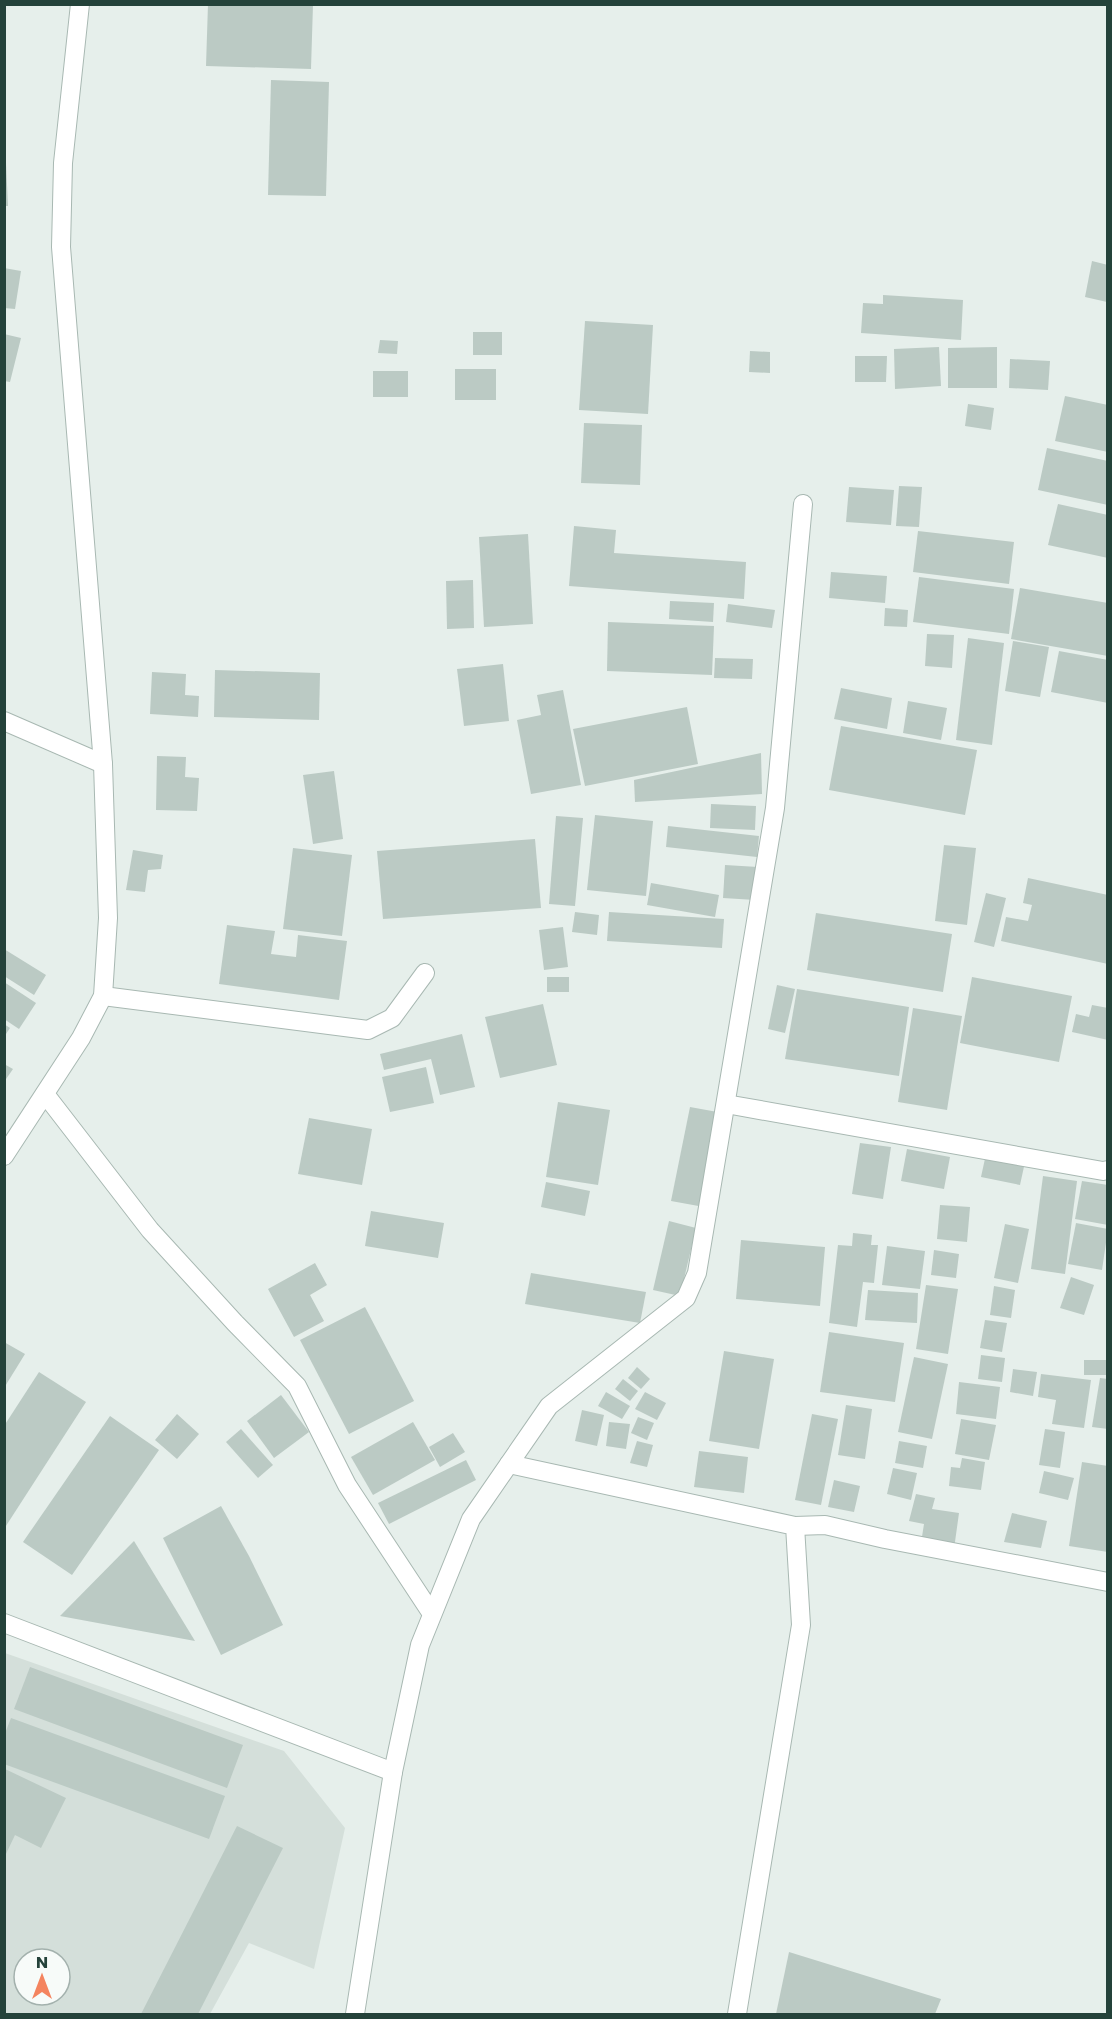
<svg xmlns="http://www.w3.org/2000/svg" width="1112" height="2019" font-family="Poppins,sans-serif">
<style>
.built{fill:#d4dfda;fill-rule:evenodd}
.building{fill:#bbcac4}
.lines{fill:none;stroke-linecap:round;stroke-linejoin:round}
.minor-casing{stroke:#a8b8b2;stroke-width:20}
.minor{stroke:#fff;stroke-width:18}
</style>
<rect width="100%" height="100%" fill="#e6efeb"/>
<!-- built -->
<path class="built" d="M5,1653l279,98 61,77 -31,141 -65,-26 -39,71h-205zM24,1959h36v36h-36z"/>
<!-- building -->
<g class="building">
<polygon points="208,4 313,4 311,69 206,66"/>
<polygon points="271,80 329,82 326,196 268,195"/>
<polygon points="4,163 6,163 8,206 4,206"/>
<polygon points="1092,261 1108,265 1107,302 1085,297"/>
<polygon points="4,268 21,271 15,309 4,308"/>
<polygon points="883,295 963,300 961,340 861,333 863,303 883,304"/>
<polygon points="585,321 653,325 648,414 579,410"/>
<rect x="473" y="332" width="29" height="23"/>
<polygon points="4,334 21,338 10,382 4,381"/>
<polygon points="380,340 398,341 397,354 378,353"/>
<polygon points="939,347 941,386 895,389 894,349"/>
<polygon points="997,347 997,388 948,388 948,348"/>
<polygon points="750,351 770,352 770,373 749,372"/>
<polygon points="855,356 887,356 886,382 855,382"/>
<polygon points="1010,359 1050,361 1048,390 1009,388"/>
<rect x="455" y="369" width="41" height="31"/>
<rect x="373" y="371" width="35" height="26"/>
<polygon points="1065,396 1108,405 1108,452 1055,441"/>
<polygon points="968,404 994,408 991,430 965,426"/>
<polygon points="584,423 642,425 640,485 581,483"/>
<polygon points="1047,448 1108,461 1108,505 1038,490"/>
<polygon points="899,486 922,487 919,527 896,526"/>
<polygon points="849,487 894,490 891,525 846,522"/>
<polygon points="1058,504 1108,515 1108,558 1048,545"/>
<polygon points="574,526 616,530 614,553 746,562 744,599 569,586"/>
<polygon points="918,531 1014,542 1009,584 913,572"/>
<polygon points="528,534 533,624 484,627 479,537"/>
<polygon points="831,572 887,576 885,603 829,598"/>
<polygon points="919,577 1014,589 1009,634 913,622"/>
<polygon points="473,580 474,628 447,629 446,581"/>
<polygon points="1020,588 1108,603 1108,656 1011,639"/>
<polygon points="670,601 714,603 713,622 669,619"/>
<polygon points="728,604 775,610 772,628 726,622"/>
<polygon points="885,608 908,610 907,627 884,626"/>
<polygon points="608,622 714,626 712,675 607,671"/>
<polygon points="927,634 954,635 952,668 925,666"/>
<polygon points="968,638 1004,643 992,745 956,740"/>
<polygon points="1013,641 1049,647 1040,697 1005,691"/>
<polygon points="1059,651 1108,660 1108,703 1051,692"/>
<polygon points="715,658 753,659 752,679 714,678"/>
<polygon points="503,664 509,721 464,726 457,669"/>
<polygon points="215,670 320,673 319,720 214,717"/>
<polygon points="152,672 186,674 185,695 199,696 198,717 150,714"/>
<polygon points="841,688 892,698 887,729 834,719"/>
<polygon points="563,690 581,785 531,794 517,720 541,715 537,695"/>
<polygon points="908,701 947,708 941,740 903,733"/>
<polygon points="687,707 698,764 585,786 573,729"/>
<polygon points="841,726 977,750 965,815 829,790"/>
<polygon points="761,753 762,794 635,802 634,780"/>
<polygon points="157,756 186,757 185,777 199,778 197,811 156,810"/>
<polygon points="334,771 343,839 313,844 303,775"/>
<polygon points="711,804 756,806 755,830 710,828"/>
<polygon points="595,815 653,821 646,896 587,890"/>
<polygon points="556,816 583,818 575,906 549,904"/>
<polygon points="668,826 759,836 757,857 666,847"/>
<polygon points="535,839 541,908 383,919 377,851"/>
<polygon points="944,845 976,848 967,925 935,921"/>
<polygon points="293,848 352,855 342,936 283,929"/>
<polygon points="133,850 163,855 161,869 148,870 145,892 126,890"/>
<polygon points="725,865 758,867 755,900 723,898"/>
<polygon points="1028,878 1108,895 1108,964 1001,941 1006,917 1028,921 1032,905 1023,903"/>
<polygon points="651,883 719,895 715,917 647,905"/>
<polygon points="986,893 1006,898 994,947 974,942"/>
<polygon points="575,912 599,915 597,935 572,932"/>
<polygon points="609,912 724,919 722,948 607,941"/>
<polygon points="816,913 952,934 943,992 807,970"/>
<polygon points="227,925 275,931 271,954 296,957 298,935 347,941 339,1000 219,984"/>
<polygon points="563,927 568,967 544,970 539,930"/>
<polygon points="4,949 46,975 34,995 4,976"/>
<rect x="547" y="977" width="22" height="15"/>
<polygon points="972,977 1072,996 1059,1062 960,1043"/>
<polygon points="4,982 36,1003 19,1029 4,1019"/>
<polygon points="777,985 795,989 785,1033 768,1029"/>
<polygon points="797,989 909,1007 899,1076 785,1059"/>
<polygon points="543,1004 557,1065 500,1078 485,1017"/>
<polygon points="1092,1005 1108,1008 1108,1040 1072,1032 1076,1014 1089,1017"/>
<polygon points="913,1008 962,1016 947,1110 898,1102"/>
<polygon points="4,1024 10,1028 4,1037"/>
<polygon points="462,1034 475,1087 440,1095 431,1059 384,1070 380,1054"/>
<polygon points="4,1064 13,1069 4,1082"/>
<polygon points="426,1067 434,1103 390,1112 382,1077"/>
<polygon points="558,1102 610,1110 598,1185 546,1177"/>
<polygon points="690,1107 723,1113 704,1207 671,1201"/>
<polygon points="309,1118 372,1129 362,1185 298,1174"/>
<polygon points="860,1143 891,1147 883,1199 852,1194"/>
<polygon points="907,1149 950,1157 944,1189 901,1181"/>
<polygon points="986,1154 1025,1162 1020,1185 981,1177"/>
<polygon points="1043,1176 1077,1181 1065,1274 1031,1269"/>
<polygon points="1082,1181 1108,1185 1108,1225 1075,1219"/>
<polygon points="546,1182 590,1191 585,1216 541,1207"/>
<polygon points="940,1205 970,1207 967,1242 937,1239"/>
<polygon points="371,1211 444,1223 438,1258 365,1246"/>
<polygon points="669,1221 696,1228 680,1296 653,1290"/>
<polygon points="1076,1223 1108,1229 1102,1270 1068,1264"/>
<polygon points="1005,1224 1029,1229 1018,1283 994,1278"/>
<polygon points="853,1233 872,1235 871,1245 878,1245 874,1283 863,1282 857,1327 829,1323 838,1245 852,1246"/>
<polygon points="741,1240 825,1247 820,1306 736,1299"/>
<polygon points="887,1246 925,1251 920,1289 882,1285"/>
<polygon points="934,1250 959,1254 956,1278 931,1275"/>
<polygon points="315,1263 327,1285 310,1295 324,1321 294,1337 268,1289"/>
<polygon points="531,1273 646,1292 640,1323 525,1304"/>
<polygon points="1071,1277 1094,1285 1084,1315 1060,1308"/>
<polygon points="926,1285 958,1289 948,1354 916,1349"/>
<polygon points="994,1286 1015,1290 1011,1318 990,1315"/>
<polygon points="868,1290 918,1293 917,1323 865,1320"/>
<polygon points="365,1307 414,1401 349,1434 300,1340"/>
<polygon points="985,1320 1007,1323 1002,1352 980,1348"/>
<polygon points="829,1332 904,1343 895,1402 820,1392"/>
<polygon points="4,1342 25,1354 4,1388"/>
<polygon points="724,1351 774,1359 759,1449 709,1441"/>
<polygon points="981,1355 1005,1358 1002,1382 978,1379"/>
<polygon points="914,1357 948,1364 932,1439 898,1432"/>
<rect x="1084" y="1360" width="24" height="15"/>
<polygon points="637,1367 650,1379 641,1389 628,1378"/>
<polygon points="1013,1369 1037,1372 1033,1396 1010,1392"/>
<polygon points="39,1372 86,1402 4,1529 4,1426"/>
<polygon points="1041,1374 1091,1380 1084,1428 1052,1424 1056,1400 1038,1397"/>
<polygon points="1100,1378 1108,1379 1108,1429 1092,1427"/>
<polygon points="623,1379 638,1391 630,1401 615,1389"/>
<polygon points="959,1382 1000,1387 996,1419 956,1414"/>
<polygon points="606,1392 630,1406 622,1419 598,1406"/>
<polygon points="645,1392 666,1403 657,1420 635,1409"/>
<polygon points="281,1395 309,1432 274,1458 247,1421"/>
<polygon points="846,1405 872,1409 865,1459 838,1455"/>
<polygon points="582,1410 604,1415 597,1446 575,1441"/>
<polygon points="177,1414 199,1434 177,1459 155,1440"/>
<polygon points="812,1414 838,1419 821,1505 795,1500"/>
<polygon points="110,1416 159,1450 72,1575 23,1542"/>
<polygon points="638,1417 654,1423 647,1440 631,1433"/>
<polygon points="961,1419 996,1425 989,1460 955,1454"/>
<polygon points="413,1422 435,1460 373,1495 351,1457"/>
<polygon points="609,1422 630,1424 626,1449 606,1446"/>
<polygon points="241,1429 273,1465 258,1478 226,1442"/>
<polygon points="1045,1429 1065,1432 1060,1468 1039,1465"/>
<polygon points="453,1433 465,1452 440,1467 429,1447"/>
<polygon points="637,1441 653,1445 647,1467 630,1463"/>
<polygon points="899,1441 927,1446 923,1468 895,1463"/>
<polygon points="699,1451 748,1457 744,1493 694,1487"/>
<polygon points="962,1458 985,1462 981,1490 949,1486 951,1467 960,1468"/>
<polygon points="466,1460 476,1480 389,1524 378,1503"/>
<polygon points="1082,1462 1108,1466 1108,1552 1069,1546"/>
<polygon points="893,1468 917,1473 911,1500 887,1494"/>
<polygon points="1044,1471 1074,1478 1068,1500 1039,1493"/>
<polygon points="834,1480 860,1486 854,1512 828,1507"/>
<polygon points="916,1494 935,1498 932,1509 959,1513 954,1549 921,1543 924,1524 909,1521"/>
<polygon points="221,1506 249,1556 283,1625 221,1655 163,1538"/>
<polygon points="1012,1513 1047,1521 1041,1548 1004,1542"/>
<polygon points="134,1541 195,1641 60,1616"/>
<polygon points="30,1667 243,1745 227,1788 14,1709"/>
<polygon points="11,1718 225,1796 209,1839 4,1764 4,1736"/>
<polygon points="5,1769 66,1798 41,1848 15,1835 5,1856"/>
<polygon points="237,1826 283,1848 198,2014 141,2014"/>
<polygon points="789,1952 941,1999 935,2014 776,2014"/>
</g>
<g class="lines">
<!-- minor casing -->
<g class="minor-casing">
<g id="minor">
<polyline points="4,721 103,764"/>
<polyline points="103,996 368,1030 392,1018 425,973"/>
<polyline points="45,1094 150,1230 235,1323 297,1386 347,1485 432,1614"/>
<polyline points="726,1104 1103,1171 1108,1170"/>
<polyline points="4,1156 81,1038 103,996 108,918 103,764 61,247 63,163 80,4"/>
<polyline points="509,1464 795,1526 801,1625 737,2014"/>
<polyline points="795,1526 825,1525 885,1539 1108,1582"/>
<polyline points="4,1623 393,1772"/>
<polyline points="355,2014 393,1772 420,1645 471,1519 549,1406 686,1298 697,1273 775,808 803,504"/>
</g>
</g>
<!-- minor -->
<use href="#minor" class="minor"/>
</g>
<!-- border -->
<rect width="1112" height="2019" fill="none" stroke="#24423a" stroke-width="12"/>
<!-- north arrow -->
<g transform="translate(42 1977)"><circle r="28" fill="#f7fbf9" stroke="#a3b1ad" stroke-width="1.5"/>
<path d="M0-4.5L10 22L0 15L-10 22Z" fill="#f4845f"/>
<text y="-9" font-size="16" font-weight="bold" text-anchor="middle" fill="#24423a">N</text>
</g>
</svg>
